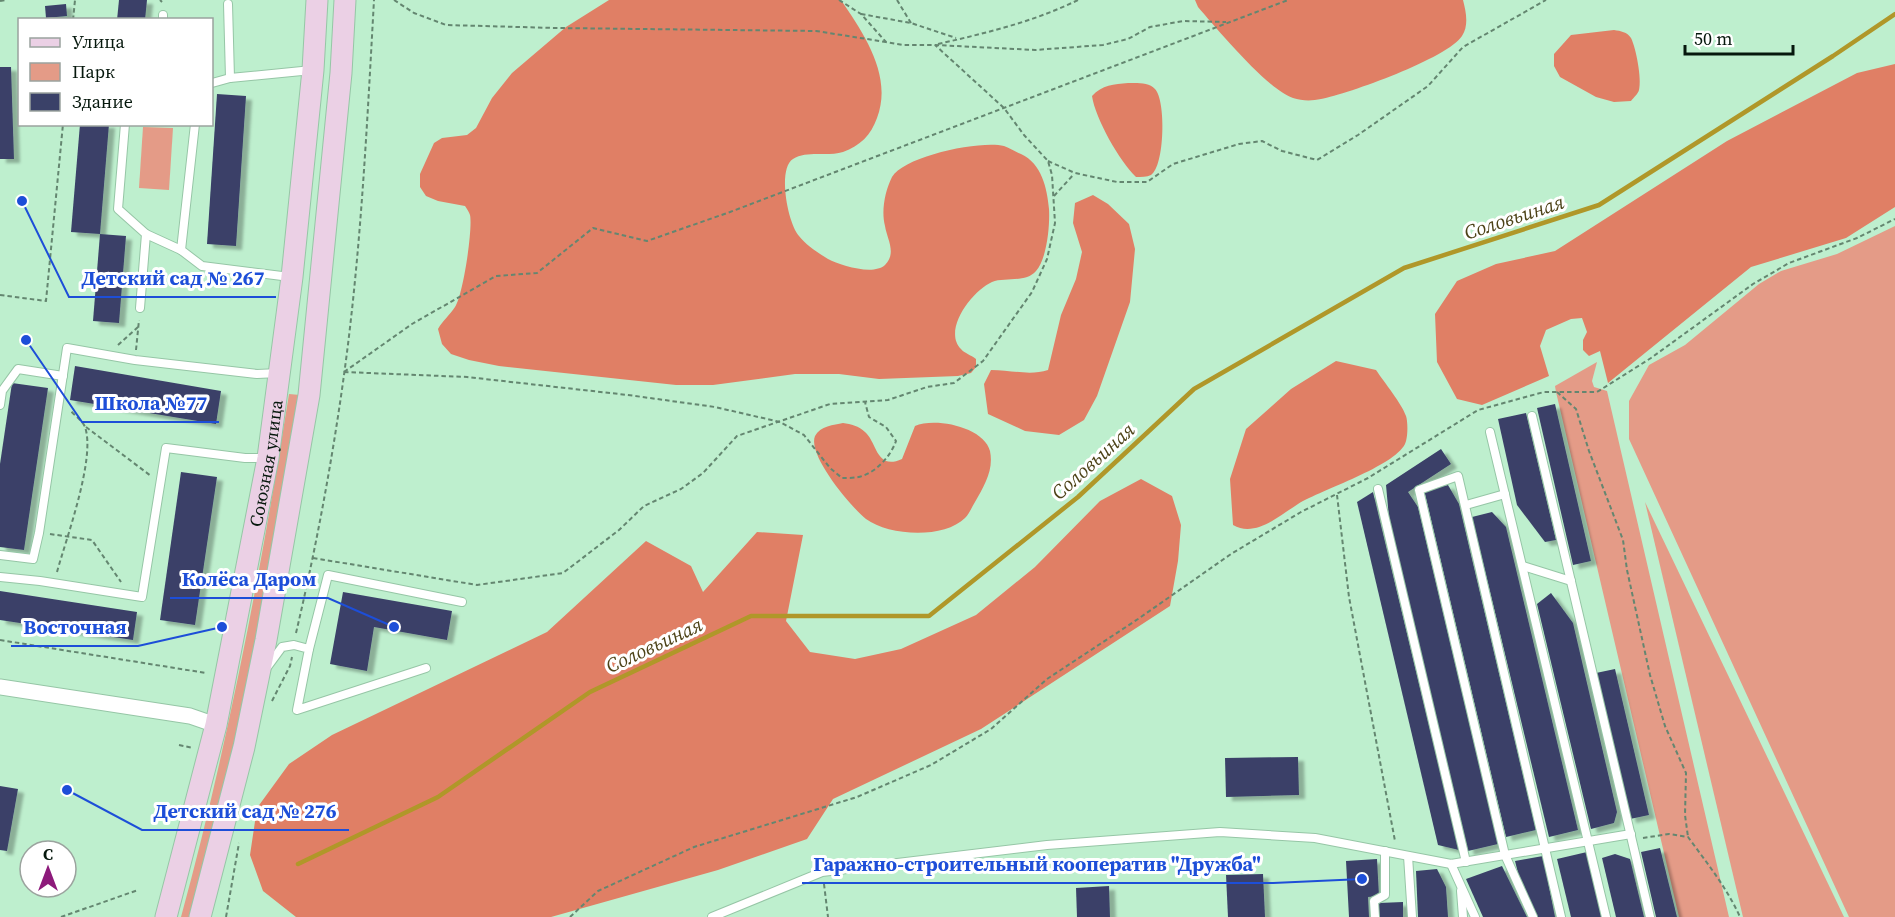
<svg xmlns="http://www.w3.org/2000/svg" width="1895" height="917" font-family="'Source Serif 4',serif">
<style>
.green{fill:#e49b87}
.forest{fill:#e07f65}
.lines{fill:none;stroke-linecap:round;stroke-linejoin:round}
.stream{stroke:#b09729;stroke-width:4.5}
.building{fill:#3a4168;filter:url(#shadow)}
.service-casing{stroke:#96c6a6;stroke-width:10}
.minor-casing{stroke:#96c6a6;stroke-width:17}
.secondary-casing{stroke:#96c6a6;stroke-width:23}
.path{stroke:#648670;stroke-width:2;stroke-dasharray:4.5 3;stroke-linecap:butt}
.service{stroke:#fff;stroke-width:8}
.minor{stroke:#fff;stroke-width:15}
.secondary{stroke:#ebd0e5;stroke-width:21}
.labels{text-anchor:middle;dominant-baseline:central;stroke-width:6;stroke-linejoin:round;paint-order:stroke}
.street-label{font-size:18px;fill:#06180d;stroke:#fff}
.water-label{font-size:20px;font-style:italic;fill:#4d4318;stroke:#fff}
.leader{fill:none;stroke:#1d4ed8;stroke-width:2}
.callout-dot{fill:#1d4ed8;stroke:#fff;stroke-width:2}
.callout-label{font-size:20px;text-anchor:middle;font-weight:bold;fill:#1d4ed8;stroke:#fff;stroke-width:6;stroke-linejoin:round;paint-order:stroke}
</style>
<defs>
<filter id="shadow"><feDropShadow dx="6" dy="4" stdDeviation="1.5" flood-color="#0004"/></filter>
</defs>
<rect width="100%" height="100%" fill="#beefce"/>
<!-- green -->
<g class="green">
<polygon points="143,127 173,128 169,190 139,188"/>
<polygon points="1895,226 1895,917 1849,917 1629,439 1629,401 1649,365 1685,345 1759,284 1781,271 1837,254"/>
<polygon points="1597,362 1592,381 1594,387 1607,391 1729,917 1679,917 1556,392 1555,386"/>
<path d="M289,394l11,1 -45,267 -62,255h-12c47,-172 80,-347 108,-523z"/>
<polygon points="1645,502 1844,917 1743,917"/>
</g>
<!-- forest -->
<g class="forest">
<path d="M609,0h232c23,34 52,76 36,118 -6,17 -17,28 -34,34 -16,5 -36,-2 -50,7 -16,10 -5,65 6,77 7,9 19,17 29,23 12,6 45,17 57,6 12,-12 2,-26 0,-39 -4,-15 0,-35 7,-49 12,-21 89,-37 112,-31 6,2 12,6 17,8 21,10 26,34 28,55 1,16 -2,50 -13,62 -10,12 -31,6 -44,11 -19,8 -50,48 -31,67 3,4 10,6 15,10v8l-5,6 -13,3 -79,3 -40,-5h-44l-82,11h-37l-177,-19 -30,-6 -18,-6 -9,-10 -4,-15c5,-9 12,-14 17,-22 8,-11 18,-79 15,-92 -1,-3 -3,-6 -5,-9l-27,-5 -12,-5 -6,-9v-13l14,-31 8,-5 25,-3 9,-7 16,-30 20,-25 54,-46z"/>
<path d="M1195,0h268c3,12 6,25 -1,36 -14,22 -114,58 -141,63 -9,2 -19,2 -28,-1 -25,-8 -76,-69 -95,-91z"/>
<path d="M1614,30c7,1 13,2 17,8 5,10 11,41 8,52 -1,4 -5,7 -8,11l-17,1 -18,-5 -36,-20 -6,-11v-12l17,-19z"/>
<polygon points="1895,64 1895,207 1846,238 1751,267 1608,383 1600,351 1589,356 1583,350 1583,340 1587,332 1582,318 1571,319 1546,330 1540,346 1549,376 1482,405 1457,399 1437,362 1435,314 1457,281 1496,264 1555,251 1727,141 1857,73"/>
<path d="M1128,83c9,0 21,-1 27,6 11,11 10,77 -4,86 -4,2 -10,2 -15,2 -16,-15 -41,-59 -44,-81 10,-11 22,-12 36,-13z"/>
<path d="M1093,195l15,9 21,20 6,25 -5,53 -33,94 -13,24 -25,15 -34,-4 -37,-17 -4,-30 7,-14c20,0 39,6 57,0l13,-55 15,-36 6,-27 -9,-29 2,-20z"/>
<path d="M1336,361l40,9c8,12 26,34 30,46 2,6 2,22 -1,28 -12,23 -82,45 -107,60 -19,12 -43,34 -65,21l-3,-46 16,-50 45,-40z"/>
<path d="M843,423c8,1 16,3 22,9 12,10 11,39 37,27l13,-33c20,-9 69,1 75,25 4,19 -6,35 -15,51 -3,5 -6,12 -10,16 -21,21 -76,18 -99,1 -14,-11 -59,-64 -51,-83 5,-10 19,-11 28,-13z"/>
<polygon points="1141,479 1172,496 1181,525 1178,561 1170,606 981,729 833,799 807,839 718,870 551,917 296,917 263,891 250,855 257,808 289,764 332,735 547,632 646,541 691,566 703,592 757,532 803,535 786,621 810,652 855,659 901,649 976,615 1035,567 1100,501"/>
</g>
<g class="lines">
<!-- stream -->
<polyline class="stream" points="298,864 438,797 590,692 751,616 929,616 1078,497 1194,389 1404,268 1599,205 1833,56 1895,14"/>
</g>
<!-- building -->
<g class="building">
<polygon points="119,0 147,0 145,20 117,20"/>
<polygon points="66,4 67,16 46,18 45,6"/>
<polygon points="0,67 11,67 14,159 0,159"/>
<polygon points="217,94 246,96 236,246 207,244"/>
<polygon points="80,124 109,124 100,234 71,232"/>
<polygon points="100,234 126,236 119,323 93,321"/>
<polygon points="75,366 221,391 216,424 70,400"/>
<polygon points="12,383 48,388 24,550 0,547 0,464"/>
<polygon points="1555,404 1591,561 1573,565 1537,408"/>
<polygon points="1526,413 1556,540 1545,542 1517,505 1498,419"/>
<polygon points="1441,449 1451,464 1408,492 1418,507 1498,844 1468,851 1389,518 1386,485"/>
<polygon points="181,472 217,477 195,625 160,620"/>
<polygon points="1448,485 1459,504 1536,830 1506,837 1424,490"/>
<polygon points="1373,492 1459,850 1438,845 1357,502"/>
<polygon points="1492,512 1506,527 1578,830 1549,837 1472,517"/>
<polygon points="0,591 137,612 133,640 0,620"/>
<polygon points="343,592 452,611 447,640 374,627 367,671 330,664"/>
<polygon points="1551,593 1573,623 1617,812 1614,823 1591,829 1537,604"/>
<polygon points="1615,669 1649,815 1630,819 1596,673"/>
<polygon points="1298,757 1299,795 1226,797 1225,758"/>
<polygon points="0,786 18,789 7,851 0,850"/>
<polygon points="1660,848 1677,917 1656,917 1641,852"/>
<polygon points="1587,852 1602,917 1571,917 1557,859"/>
<polygon points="1615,854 1630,859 1644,917 1616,917 1602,858"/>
<polygon points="1543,856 1555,917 1536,917 1519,877 1515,861"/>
<polygon points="1377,859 1379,896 1368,897 1369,917 1349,917 1346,861"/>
<polygon points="1502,866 1527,917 1483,917 1466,879"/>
<polygon points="1437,869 1446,887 1448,917 1418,917 1416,871"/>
<polygon points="1263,874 1265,917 1228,917 1226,875"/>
<polygon points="1109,886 1110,917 1077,917 1076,888"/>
<polygon points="1403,902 1403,917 1379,917 1379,903"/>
</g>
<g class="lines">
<!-- service casing -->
<g class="service-casing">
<g id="service">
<polyline points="228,4 230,78"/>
<polyline points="163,20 163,15"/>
<polyline points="212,83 230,78 312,70"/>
<polyline points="125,124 118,209 146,234 140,308"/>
<polyline points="195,124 181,250 202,266 290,277"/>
<polyline points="146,234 181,250"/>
<polyline points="0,405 2,391 18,369 63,376"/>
<polyline points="1532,416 1650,917"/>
<polyline points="1490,432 1606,917"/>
<polyline points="1378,489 1466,862"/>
<polyline points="1466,505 1505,494"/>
<polyline points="0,555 33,559 39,533 67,348 135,360 257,374 279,373"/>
<polyline points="1523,566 1571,581"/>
<polyline points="0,577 40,581 142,597 166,448 245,458 267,458"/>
<polyline points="309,649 328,575 462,602"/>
<polyline points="268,666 282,647 294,645 309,649 297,710 426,668"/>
<polyline points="1408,856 1412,917"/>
<polyline points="1451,864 1475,917"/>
<polyline points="1461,891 1463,917"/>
<polyline points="712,917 822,872 1047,845 1220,832 1315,838 1451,864 1631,834"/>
<polyline points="1375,917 1374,901 1385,895 1385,851"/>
<polyline points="1533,917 1505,855 1419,490 1458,476 1561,917"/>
</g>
</g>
<!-- minor casing -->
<g class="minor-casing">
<polyline id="minor" points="0,687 190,716 216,725"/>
</g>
<!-- secondary casing -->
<g class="secondary-casing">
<g id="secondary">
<path id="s1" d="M166,917l50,-192 52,-267 24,-181 21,-207 4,-70"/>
<polyline points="200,917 244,747 266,640 309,395 341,73 345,0"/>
</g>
</g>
<!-- path -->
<g class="path">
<polyline points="160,0 162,2"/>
<polyline points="394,0 414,13 446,25 556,28 816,31 886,42"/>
<polyline points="839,0 861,14 886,42 903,45 935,45 1035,50 1103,45 1128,39 1150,27 1183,21 1226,22"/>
<polyline points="897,0 911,23"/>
<polyline points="0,1 6,0"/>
<polyline points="861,14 911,23 956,38"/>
<polyline points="73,20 75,0"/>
<path d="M938,44c48,-11 95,-22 140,-44"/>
<polyline points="1048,161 1075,173 1117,182 1147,182 1173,164 1239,144 1262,141 1282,151 1317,160 1358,135 1428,86 1463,47 1546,0"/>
<polyline points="1054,196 1074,174"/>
<polyline points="0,295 46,301 63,124"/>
<polyline points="118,345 138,327"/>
<polyline points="136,350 139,320"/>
<polyline points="344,372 412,324 496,276 537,273 593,228 647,241 730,212 1288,0"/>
<path d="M344,372l123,5 161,18 87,12 65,15 24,13 26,33 12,10c6,0 15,0 20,-2 16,-5 29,-21 34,-35l-10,-14 -17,-10 -4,-15"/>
<polyline points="1557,392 1576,409 1589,451 1623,540 1627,570 1650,675 1665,726 1686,773 1685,815 1688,837"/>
<polyline points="86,427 151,476"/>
<polyline points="1337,495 1349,597 1395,841"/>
<polyline points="50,534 92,540 121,582"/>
<polyline points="313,558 477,585 563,573 619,530 644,506 681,489 703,473 737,436 830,404 888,400 927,387 954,383 983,361 1032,292 1047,259 1055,223 1052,175 1048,161 1024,135 1004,108 935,45"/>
<path d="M57,572c9,-33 39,-114 28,-145 -2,-6 -11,-12 -15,-17"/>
<path d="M296,633c20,-85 36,-171 48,-258 17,-124 23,-250 30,-375"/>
<polyline points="0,640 206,673"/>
<polyline points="272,701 290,666 292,657"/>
<polyline points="179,745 193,748"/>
<path d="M1643,838l26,-4 19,3c19,26 39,51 52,80"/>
<polyline points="824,884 828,917"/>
<polyline points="61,917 138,890"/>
<polyline points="226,917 239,843"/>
<polyline points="570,917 598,891 694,847 857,797 931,765 991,729 1047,679 1138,619 1231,554 1301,512 1368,478 1478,410 1544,392 1597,392 1651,358 1753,284 1789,263 1857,238 1895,219"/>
</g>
<!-- service -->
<use href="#service" class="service"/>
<!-- minor -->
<use href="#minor" class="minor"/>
<!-- secondary -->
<use href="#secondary" class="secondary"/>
</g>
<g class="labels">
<!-- street labels -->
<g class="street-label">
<text stroke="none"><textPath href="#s1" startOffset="465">Союзная улица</textPath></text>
</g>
<!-- water labels -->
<g class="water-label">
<text transform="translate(1514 217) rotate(-18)">Соловьиная</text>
<text transform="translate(1093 461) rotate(-42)">Соловьиная</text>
<text transform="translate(654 645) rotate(-25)">Соловьиная</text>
</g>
</g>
<!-- callouts -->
<path class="leader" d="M22 201L69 297H276M26 340L82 422H219M394 627L328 598H170M222 627L138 646H11M67 790L142 830H349M1362 879L1273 883H802"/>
<g class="callout-dot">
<circle cx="22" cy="201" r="6"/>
<circle cx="26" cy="340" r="6"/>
<circle cx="394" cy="627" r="6"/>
<circle cx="222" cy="627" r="6"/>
<circle cx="67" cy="790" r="6"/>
<circle cx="1362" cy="879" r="6"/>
</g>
<g class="callout-label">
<text x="173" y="285">Детский сад № 267</text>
<text x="151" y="410">Школа №77</text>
<text x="249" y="586">Колёса Даром</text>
<text x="75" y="634">Восточная</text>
<text x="245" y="818">Детский сад № 276</text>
<text x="1037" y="871">Гаражно-строительный кооператив "Дружба"</text>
</g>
<!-- legend -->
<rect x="18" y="18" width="195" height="108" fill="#ffffff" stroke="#9ba39e" stroke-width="1.5"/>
<rect x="30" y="38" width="30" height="9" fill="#ebd0e5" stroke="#9ba39e" stroke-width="1.5"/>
<text x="72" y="48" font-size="18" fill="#06180d">Улица</text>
<rect x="30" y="63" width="30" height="18" fill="#e49b87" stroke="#9ba39e" stroke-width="1.5"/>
<text x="72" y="78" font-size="18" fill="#06180d">Парк</text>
<rect x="30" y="93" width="30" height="18" fill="#3a4168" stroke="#9ba39e" stroke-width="1.5"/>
<text x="72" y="108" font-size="18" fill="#06180d">Здание</text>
<!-- north arrow -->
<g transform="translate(48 869)"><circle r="28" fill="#ffffff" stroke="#9ba39e" stroke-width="1.5"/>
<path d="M0-4.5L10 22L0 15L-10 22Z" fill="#8d1a7b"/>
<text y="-9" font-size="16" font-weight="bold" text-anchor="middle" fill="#06180d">С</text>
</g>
<!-- scale -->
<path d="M1685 45v9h108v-9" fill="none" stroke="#06180d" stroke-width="3"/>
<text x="1694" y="45" font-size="18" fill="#06180d" stroke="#ffffff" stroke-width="4.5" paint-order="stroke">50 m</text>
</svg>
